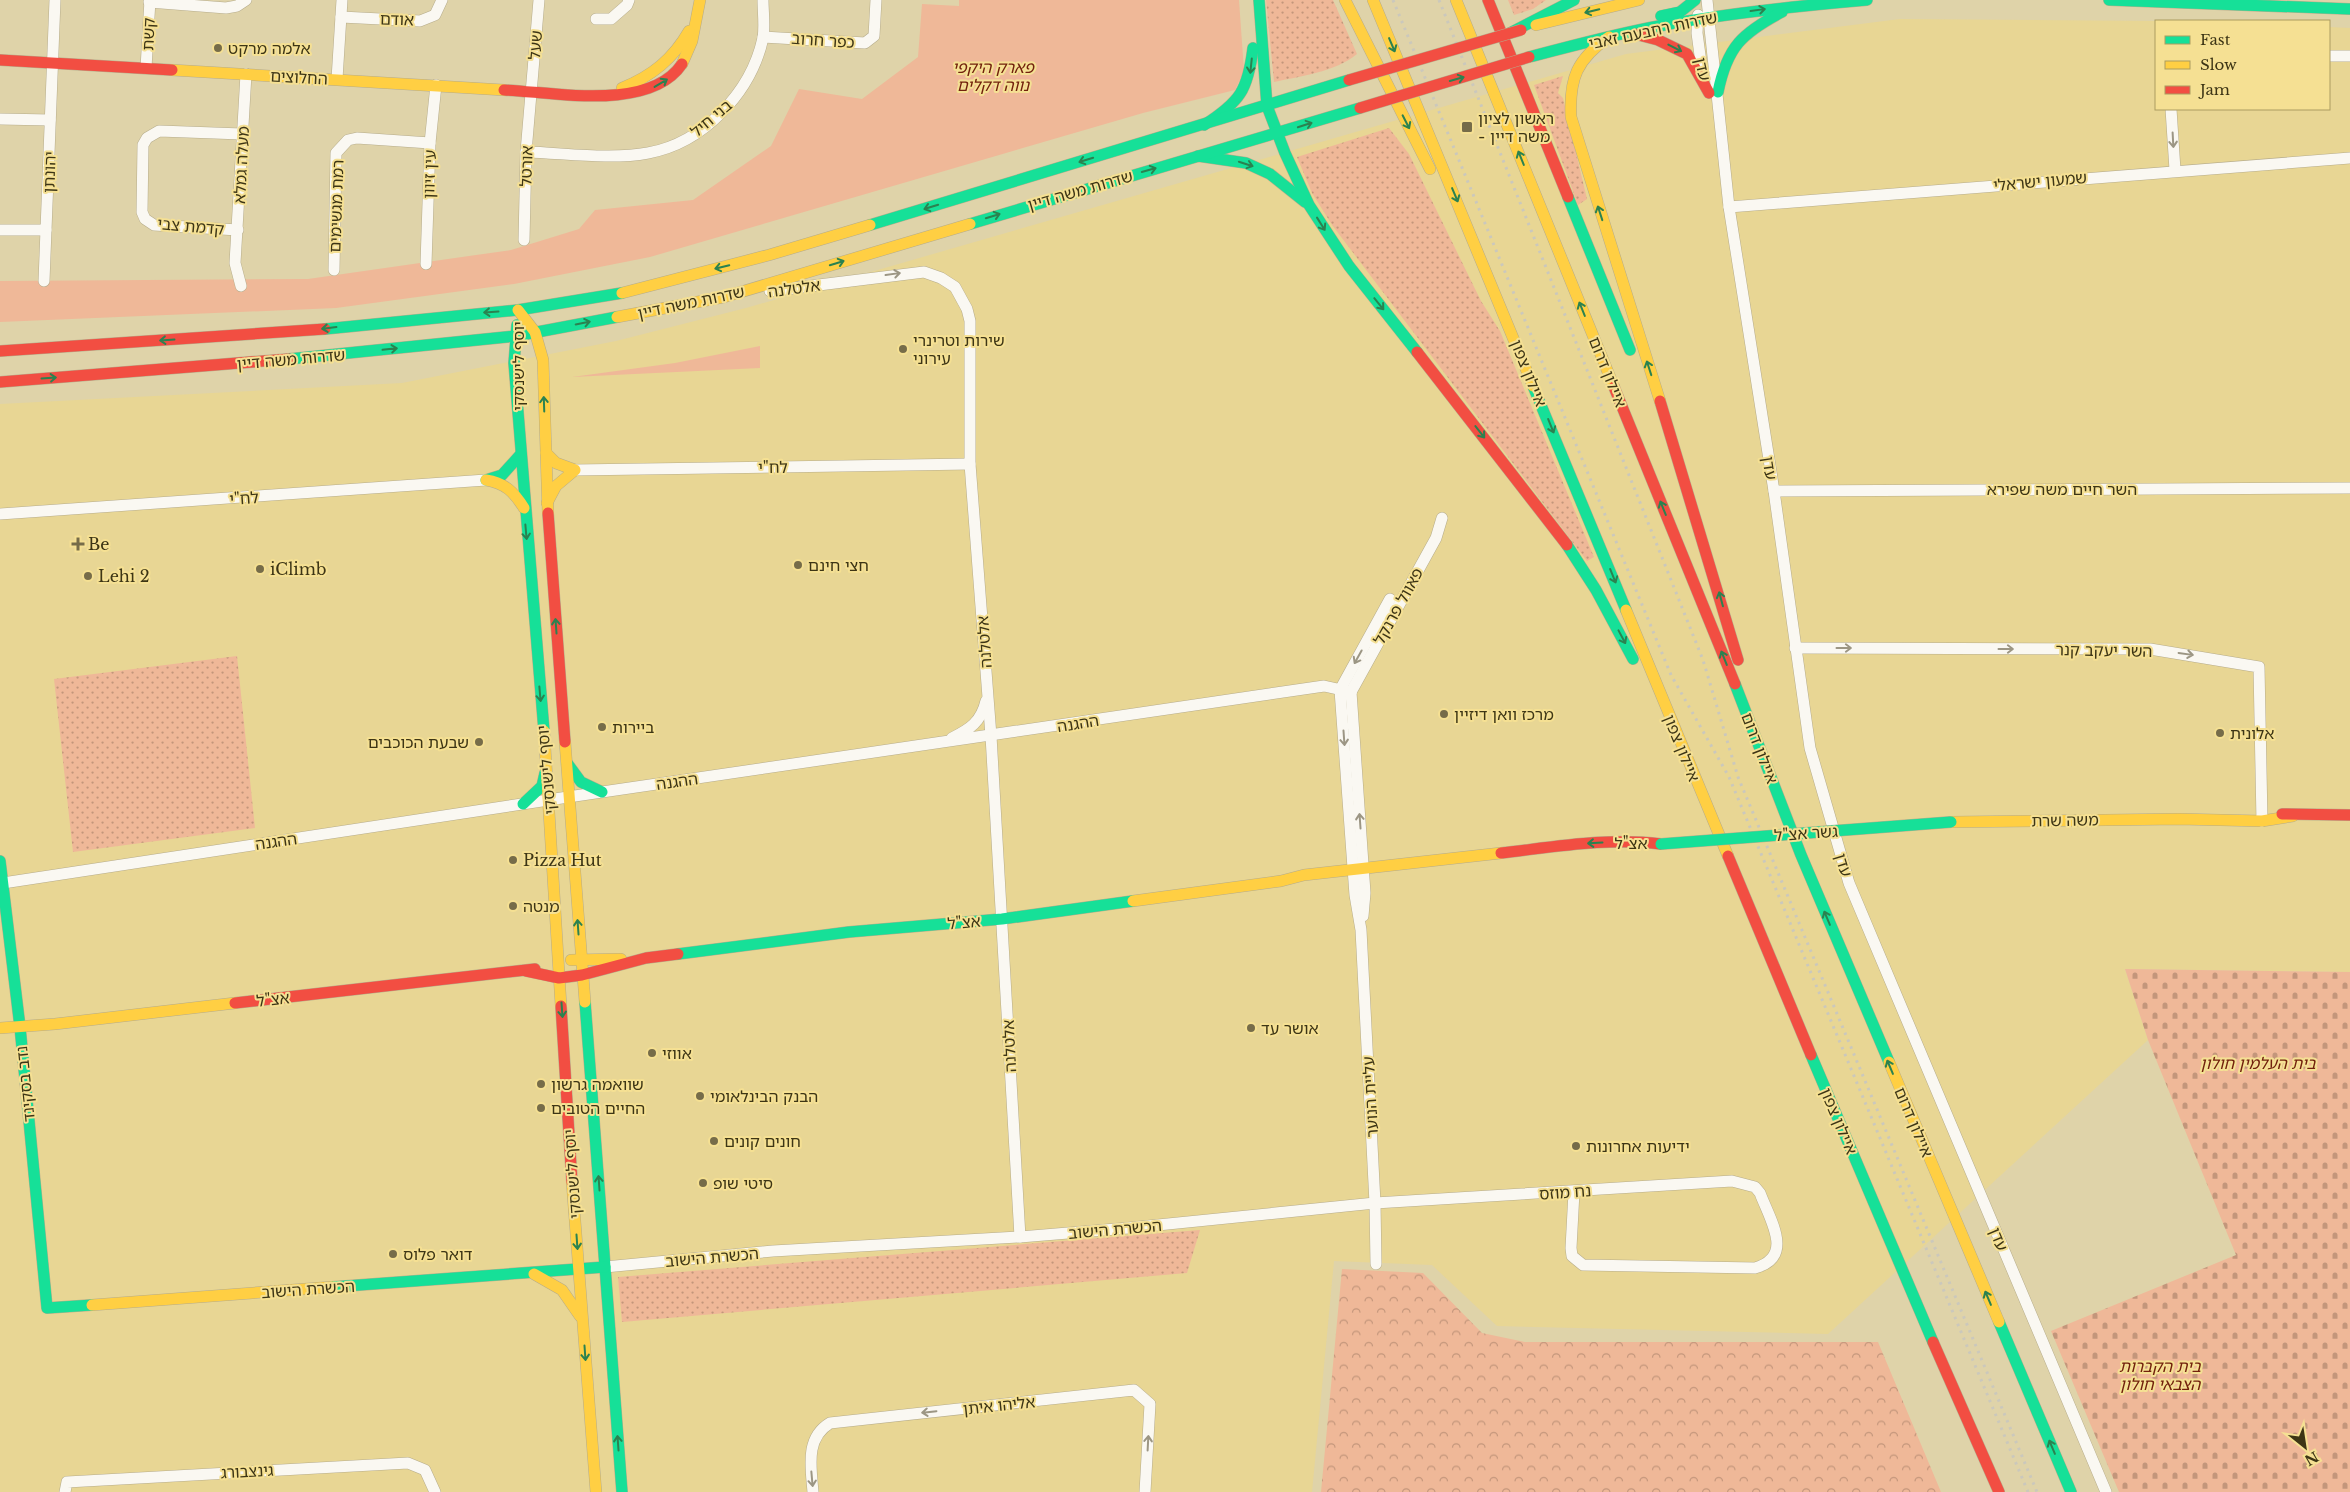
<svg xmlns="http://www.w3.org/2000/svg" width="2350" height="1492" font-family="'Libre Baskerville','Noto Sans Hebrew',serif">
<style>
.built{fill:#e8d694}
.grass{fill:url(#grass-dots)}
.forest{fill:url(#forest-crowns)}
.cemetery{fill:url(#cemetery-stones)}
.park{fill:#efb898}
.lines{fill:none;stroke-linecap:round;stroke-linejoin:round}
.street-casing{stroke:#b6ac8b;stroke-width:12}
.fast-casing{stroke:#b6ac8b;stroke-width:12}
.slow-casing{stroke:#b6ac8b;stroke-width:12}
.jam-casing{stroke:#b6ac8b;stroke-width:12}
.street{stroke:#faf8f2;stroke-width:11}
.fast{stroke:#16e098;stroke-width:11}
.slow{stroke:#ffcf43;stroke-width:11}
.jam{stroke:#f24e42;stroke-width:11}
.rail{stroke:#cbc8bc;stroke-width:3;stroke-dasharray:2.5 5;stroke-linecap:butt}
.fast-bridge-casing{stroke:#b6ac8b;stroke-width:12;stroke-linecap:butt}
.jam-bridge-casing{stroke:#b6ac8b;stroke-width:12;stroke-linecap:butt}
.fast-bridge{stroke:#16e098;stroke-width:11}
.jam-bridge{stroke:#f24e42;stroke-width:11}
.oneway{stroke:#2b8250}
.oneway2{stroke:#9c9684}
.poi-dot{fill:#766c49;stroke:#f5e093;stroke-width:2}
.labels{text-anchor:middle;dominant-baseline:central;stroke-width:4;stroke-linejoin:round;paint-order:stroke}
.street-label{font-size:16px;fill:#3d3515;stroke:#f5e093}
.poi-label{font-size:16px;fill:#3d3515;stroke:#f5e093;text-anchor:start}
.park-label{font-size:16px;font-style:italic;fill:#72210d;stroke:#f5e093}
</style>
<defs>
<pattern id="grass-dots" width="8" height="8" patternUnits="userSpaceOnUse" patternTransform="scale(1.25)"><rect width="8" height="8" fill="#efb898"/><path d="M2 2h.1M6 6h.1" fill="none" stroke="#c3967b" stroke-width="1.8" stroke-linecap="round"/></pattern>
<pattern id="forest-crowns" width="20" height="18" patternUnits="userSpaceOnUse" patternTransform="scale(1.25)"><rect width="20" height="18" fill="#efb898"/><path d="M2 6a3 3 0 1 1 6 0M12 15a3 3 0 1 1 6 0" fill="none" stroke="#c3967b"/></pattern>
<pattern id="cemetery-stones" width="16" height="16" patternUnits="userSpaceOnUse" patternTransform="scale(1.25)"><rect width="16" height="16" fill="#efb898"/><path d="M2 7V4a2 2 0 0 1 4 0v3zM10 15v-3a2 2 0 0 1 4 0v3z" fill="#c3967b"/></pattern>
</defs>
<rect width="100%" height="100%" fill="#dfd3a9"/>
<!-- built -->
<polygon class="built" points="1900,19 2156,21 2156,109 2329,109 2329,27 2350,28 2350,972 2125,969 2148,1040 1828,1334 1497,1326 1432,1265 1334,1261 1312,1492 0,1492 0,404 402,383 616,341 746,308 1626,54"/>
<!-- grass -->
<g class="grass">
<path d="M1266,0h67l24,54c-22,18 -56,22 -83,28z"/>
<polygon points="1508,0 1546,0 1533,9 1514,15"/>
<polygon points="1563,76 1558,93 1563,98 1587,199 1578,205 1534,85"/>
<polygon points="1389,128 1409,154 1481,301 1500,331 1594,557 1587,561 1332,225 1312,193 1297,157"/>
<polygon points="237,656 255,828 73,852 54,679"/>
<polygon points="1200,1230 1187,1273 622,1322 618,1277"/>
</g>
<!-- forest -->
<polygon class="forest" points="1342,1269 1423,1273 1482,1333 1525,1342 1878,1342 1941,1492 1321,1492"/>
<!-- cemetery -->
<polygon class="cemetery" points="2125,969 2350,972 2350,1492 2119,1492 2051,1331 2236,1255 2148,1040"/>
<!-- park -->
<g class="park">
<polygon points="959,0 1239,0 1244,71 1235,90 1143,113 650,257 514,284 336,308 0,322 0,281 308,279 511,250 579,229 595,210 693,200 771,146 799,89 862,99 918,57 922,4 959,6"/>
<polygon points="760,346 760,368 572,377 675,363"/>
</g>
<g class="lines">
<!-- street casing -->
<g class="street-casing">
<g id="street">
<polyline points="1707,0 1729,207 1774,491 1810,748 1849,883 2106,1492"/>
<polyline points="149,2 226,8 237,6 246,0"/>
<polyline points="1698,15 1697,33 1702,70"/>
<polyline points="341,17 420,21 435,15 442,0"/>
<polyline points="596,19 611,19 627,5 629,0"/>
<polyline points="763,37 865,43 874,36 876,0"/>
<polyline points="2329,56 2350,56"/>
<polyline points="146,68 150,0"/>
<polyline points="337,79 342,0"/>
<polyline points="2171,109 2175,170"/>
<polyline points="0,119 50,120"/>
<path d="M526,152c38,1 84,8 122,1 55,-10 103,-60 115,-115 2,-12 0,-26 0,-38"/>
<polyline points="1729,207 2350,158"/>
<polyline points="0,230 46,230"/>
<polyline points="238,230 154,225 145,219 142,212 143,145 147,138 159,131 242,134"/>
<polyline points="524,240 526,152 539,0"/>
<polyline points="426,264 430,143 436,85"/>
<polyline points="334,270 336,153 348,140 357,138 430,143"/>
<polyline points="44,281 55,0"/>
<polyline points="241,286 235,263 246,74"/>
<polyline points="770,291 924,272 941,278 955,287 967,309 970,321 970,464 991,736 1020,1237"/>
<polyline points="575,470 970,464"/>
<polyline points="1774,491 2350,488"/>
<polyline points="0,514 486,480"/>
<polyline points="1795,648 2150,649 2259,667 2262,821"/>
<polyline points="1340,690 1355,895 1361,930 1375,1203 1376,1264"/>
<polyline points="1340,690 1390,599"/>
<polyline points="1351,692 1365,893 1363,916"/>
<polyline points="1351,692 1436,538 1442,518"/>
<path d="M952,738c18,-9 29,-16 34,-37"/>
<polyline points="3,883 568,797 1324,686 1351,692"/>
<path d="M605,1267l168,-16 247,-14 108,-9 247,-25 357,-22 23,6 5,6c10,27 35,64 -5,75l-172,-3 -11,-9 -1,-8 3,-56"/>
<polyline points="65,1492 67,1482 408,1463 425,1470 435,1492"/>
<path d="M813,1492c-2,-25 -8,-54 17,-69l304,-33 16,14 -5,88"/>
</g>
</g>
<!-- fast casing -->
<g class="fast-casing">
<g id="fast">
<polyline points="1259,0 1267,106 1285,153 1309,205 1349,266 1417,352"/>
<polyline points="2109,0 2350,9"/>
<polyline points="1661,16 1680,12 1695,0"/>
<polyline points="1510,33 1574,0"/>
<path d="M1529,57c43,-11 86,-23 130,-31 69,-13 138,-20 208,-26"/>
<path d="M1718,92c9,-45 24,-59 64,-80"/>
<path d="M1204,125c36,-23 44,-35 49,-77"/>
<polyline points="1198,156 1246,163 1270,174 1305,202"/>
<polyline points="1568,197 1630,350"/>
<polyline points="970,224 1360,108"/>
<polyline points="870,225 1349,80"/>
<polyline points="517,325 514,363 544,731"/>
<polyline points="325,329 518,310 622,293"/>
<polyline points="289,359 516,336 617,317"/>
<polyline points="1533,386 1626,610"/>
<polyline points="486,480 502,475 521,454"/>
<polyline points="1567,545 1596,590 1633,659"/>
<polyline points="1735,684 1801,855 1889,1062"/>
<polyline points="567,763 581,782 602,792"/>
<polyline points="523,804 542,786 545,773"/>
<polyline points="0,861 20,1027 47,1308 92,1305"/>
<polyline points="678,954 849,932 1002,919 1133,901"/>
<polyline points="585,1002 622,1492"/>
<polyline points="1811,1055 1933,1342"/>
<polyline points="332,1287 605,1267"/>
<polyline points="1999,1322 2071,1492"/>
</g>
</g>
<!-- slow casing -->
<g class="slow-casing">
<g id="slow">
<polyline points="1345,0 1430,169"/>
<polyline points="1373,0 1533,386"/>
<polyline points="1456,0 1614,387"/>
<polyline points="1536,25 1639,0"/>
<path d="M1609,37c-32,22 -40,41 -38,80l89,284"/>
<polyline points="682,64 692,41 700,0"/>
<polyline points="172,70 504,90"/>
<path d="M622,88c30,-12 51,-29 67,-57"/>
<polyline points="622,293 769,255 870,225"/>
<polyline points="518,310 535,332 543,360 548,513"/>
<polyline points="617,317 724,297 970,224"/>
<polyline points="546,453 556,463 575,470 556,486 547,503"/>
<path d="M486,480c19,3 28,12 38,28"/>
<polyline points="1626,610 1728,856"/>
<polyline points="544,731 561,1006"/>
<polyline points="565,742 585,1002"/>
<polyline points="1951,822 2179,819 2262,821 2293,816"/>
<polyline points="1133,901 1281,881 1304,875 1501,853"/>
<polyline points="571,960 621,959"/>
<polyline points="0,1028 55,1024 235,1003"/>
<polyline points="1889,1062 1999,1322"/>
<polyline points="572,1182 596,1492"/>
<polyline points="534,1274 562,1290 580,1316"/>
<polyline points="92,1305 332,1287"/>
</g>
</g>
<!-- jam casing -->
<g class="jam-casing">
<g id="jam">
<polyline points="1488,0 1568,197"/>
<polyline points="1635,34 1658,40 1687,54 1709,93"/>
<polyline points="0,60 172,70"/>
<path d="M504,90c49,2 146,22 178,-26"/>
<polyline points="0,351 325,329"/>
<polyline points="1417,352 1567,545"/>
<polyline points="0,382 289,359"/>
<polyline points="1614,387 1735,684"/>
<polyline points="1660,401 1738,660"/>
<polyline points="548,513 565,742"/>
<polyline points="2282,814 2350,815"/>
<path d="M1501,853c53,-6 107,-16 160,-9"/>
<polyline points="1728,856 1811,1055"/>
<polyline points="526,971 559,978 582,975 646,958 678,954"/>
<polyline points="235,1003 535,969"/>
<polyline points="561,1006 572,1182"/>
<polyline points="1933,1342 1999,1492"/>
</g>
</g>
<!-- street -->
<use href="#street" class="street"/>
<!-- fast -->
<use href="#fast" class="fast"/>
<!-- slow -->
<use href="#slow" class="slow"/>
<!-- jam -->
<use href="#jam" class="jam"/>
<!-- rail -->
<g class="rail">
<polyline points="1393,0 1671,675 1729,777 2028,1492"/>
<polyline points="1439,0 1703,660 1738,777 2037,1492"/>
</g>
<!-- fast-bridge casing -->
<g class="fast-bridge-casing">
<polyline id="fast-bridge" points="1661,844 1951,822"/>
</g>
<!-- jam-bridge casing -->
<g class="jam-bridge-casing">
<g id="jam-bridge">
<polyline points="1349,80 1521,30"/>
<polyline points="1360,108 1529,57"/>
</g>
</g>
<!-- fast-bridge -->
<use href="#fast-bridge" class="fast-bridge"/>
<!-- jam-bridge -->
<use href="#jam-bridge" class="jam-bridge"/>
</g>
<!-- one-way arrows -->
<defs><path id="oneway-shaft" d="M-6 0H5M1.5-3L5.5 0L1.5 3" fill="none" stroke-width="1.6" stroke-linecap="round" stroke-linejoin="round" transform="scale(1.25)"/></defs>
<g class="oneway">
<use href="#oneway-shaft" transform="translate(1758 10) rotate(-8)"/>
<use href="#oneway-shaft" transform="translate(1592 11) rotate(166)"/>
<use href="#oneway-shaft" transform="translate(1392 45) rotate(67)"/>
<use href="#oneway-shaft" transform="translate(1675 48) rotate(27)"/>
<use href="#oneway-shaft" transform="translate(1251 66) rotate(96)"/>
<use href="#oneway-shaft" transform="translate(1457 79) rotate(-16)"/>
<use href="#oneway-shaft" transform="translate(661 83) rotate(-31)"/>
<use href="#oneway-shaft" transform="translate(1406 122) rotate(63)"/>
<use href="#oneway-shaft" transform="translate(1305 125) rotate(-18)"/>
<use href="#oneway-shaft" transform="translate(1521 158) rotate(-112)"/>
<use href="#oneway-shaft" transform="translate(1086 160) rotate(163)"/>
<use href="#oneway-shaft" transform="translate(1246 164) rotate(18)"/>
<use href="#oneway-shaft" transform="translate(1149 170) rotate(-16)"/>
<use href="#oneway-shaft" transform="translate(1455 195) rotate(67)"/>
<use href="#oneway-shaft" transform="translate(931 207) rotate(163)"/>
<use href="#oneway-shaft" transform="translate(1600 213) rotate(-108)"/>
<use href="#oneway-shaft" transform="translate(993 216) rotate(-17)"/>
<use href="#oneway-shaft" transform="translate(1321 224) rotate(58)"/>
<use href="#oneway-shaft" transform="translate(837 263) rotate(-17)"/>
<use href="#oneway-shaft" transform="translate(722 267) rotate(166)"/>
<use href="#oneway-shaft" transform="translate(1379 304) rotate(51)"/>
<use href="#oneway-shaft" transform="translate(1582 309) rotate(-112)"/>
<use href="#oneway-shaft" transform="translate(491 312) rotate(176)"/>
<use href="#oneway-shaft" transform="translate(583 323) rotate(-11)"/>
<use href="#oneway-shaft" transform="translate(329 328) rotate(173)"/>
<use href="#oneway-shaft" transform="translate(167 340) rotate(176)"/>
<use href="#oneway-shaft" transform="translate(390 349) rotate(-6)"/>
<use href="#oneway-shaft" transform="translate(1649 368) rotate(-108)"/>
<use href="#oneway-shaft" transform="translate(49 378) rotate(-4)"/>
<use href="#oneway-shaft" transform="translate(544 404) rotate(-92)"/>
<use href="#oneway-shaft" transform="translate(1551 426) rotate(68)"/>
<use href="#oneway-shaft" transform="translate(1480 432) rotate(52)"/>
<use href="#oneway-shaft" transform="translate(1663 508) rotate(-112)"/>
<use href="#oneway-shaft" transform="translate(526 532) rotate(85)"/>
<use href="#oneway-shaft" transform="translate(1613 576) rotate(68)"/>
<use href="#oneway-shaft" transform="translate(1721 599) rotate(-105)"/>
<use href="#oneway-shaft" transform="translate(556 626) rotate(-94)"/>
<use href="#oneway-shaft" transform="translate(1622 637) rotate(62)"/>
<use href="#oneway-shaft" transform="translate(1724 658) rotate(-112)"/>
<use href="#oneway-shaft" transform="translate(540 694) rotate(85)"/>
<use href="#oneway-shaft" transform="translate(1595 843) rotate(177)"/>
<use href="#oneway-shaft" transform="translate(1827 918) rotate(-113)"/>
<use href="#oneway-shaft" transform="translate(578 927) rotate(-94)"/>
<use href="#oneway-shaft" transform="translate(562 1010) rotate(86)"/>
<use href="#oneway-shaft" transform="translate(1890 1067) rotate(-113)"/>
<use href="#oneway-shaft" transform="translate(599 1183) rotate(-94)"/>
<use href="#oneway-shaft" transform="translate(577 1242) rotate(86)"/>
<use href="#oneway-shaft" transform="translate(1988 1298) rotate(-113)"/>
<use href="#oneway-shaft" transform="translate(585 1353) rotate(86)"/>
<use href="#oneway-shaft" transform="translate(618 1443) rotate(-94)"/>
<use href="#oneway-shaft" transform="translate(2052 1447) rotate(-113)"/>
</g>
<g class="oneway2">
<use href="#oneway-shaft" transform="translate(2173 140) rotate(87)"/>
<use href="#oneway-shaft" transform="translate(893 274) rotate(-8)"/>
<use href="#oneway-shaft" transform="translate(1844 648)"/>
<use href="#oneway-shaft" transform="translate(2006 649)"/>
<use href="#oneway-shaft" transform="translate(2186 654) rotate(8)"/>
<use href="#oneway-shaft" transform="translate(1358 657) rotate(119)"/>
<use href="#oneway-shaft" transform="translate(1344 738) rotate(86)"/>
<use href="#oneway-shaft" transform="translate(1360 821) rotate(-94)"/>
<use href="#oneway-shaft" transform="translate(929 1412) rotate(174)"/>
<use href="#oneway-shaft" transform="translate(1148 1443) rotate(-87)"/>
<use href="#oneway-shaft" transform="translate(812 1479) rotate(85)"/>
</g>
<!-- markers -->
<g class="poi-dot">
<circle cx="218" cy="48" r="5"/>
<rect x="1461" y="121" width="12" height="12" rx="2.5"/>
<circle cx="903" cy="349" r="5"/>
<path d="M75.5 536.5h5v5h5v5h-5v5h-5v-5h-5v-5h5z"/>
<circle cx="798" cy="565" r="5"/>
<circle cx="260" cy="569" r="5"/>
<circle cx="88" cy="576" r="5"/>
<circle cx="1444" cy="714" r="5"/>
<circle cx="602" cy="727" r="5"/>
<circle cx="2220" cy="733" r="5"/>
<circle cx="479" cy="742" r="5"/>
<circle cx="513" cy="860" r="5"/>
<circle cx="513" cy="906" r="5"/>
<circle cx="1251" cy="1028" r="5"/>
<circle cx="652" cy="1053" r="5"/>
<circle cx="541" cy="1084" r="5"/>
<circle cx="700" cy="1096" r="5"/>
<circle cx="541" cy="1108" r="5"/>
<circle cx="714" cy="1141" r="5"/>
<circle cx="1576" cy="1146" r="5"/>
<circle cx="703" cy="1183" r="5"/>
<circle cx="393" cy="1254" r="5"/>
</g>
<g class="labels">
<!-- street labels -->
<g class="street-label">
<text transform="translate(397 19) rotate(2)">אודם</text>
<text transform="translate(1653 30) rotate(-12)">שדרות רחבעם זאבי</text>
<text transform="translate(148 34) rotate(-87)">קשת</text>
<text transform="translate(823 40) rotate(4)">כפר חרוב</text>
<text transform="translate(535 45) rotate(-85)">שעל</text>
<text transform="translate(1703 69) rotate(77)">עדן</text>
<text transform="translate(299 77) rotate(3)">החלוצים</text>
<text transform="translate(711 118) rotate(-40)">בני חיל</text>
<text transform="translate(241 165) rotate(-87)">מעלה גמלא</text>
<text transform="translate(526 166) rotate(-88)">אורטל</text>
<text transform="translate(49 172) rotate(-88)">יהונתן</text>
<text transform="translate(429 174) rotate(-88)">עין זיוון</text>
<text transform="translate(2040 181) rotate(-5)">שמעון ישראלי</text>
<text transform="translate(1080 190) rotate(-16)">שדרות משה דיין</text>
<text transform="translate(336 206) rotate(-88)">רמת מגשימים</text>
<text transform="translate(191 226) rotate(5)">קדמת צבי</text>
<text transform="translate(794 288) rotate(-8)">אלטלנה</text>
<text transform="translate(691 302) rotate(-12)">שדרות משה דיין</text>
<text transform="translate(291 359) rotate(-5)">שדרות משה דיין</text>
<text transform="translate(518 366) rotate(-90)">יוסף לישנסקי</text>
<text transform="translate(1608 372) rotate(68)">איילון דרום</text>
<text transform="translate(1529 373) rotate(68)">איילון צפון</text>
<text transform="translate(773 467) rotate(-1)">לח"י</text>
<text transform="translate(1770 468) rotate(81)">עדן</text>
<text x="2062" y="489">השר חיים משה שפירא</text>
<text transform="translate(244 498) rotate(-4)">לח"י</text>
<text transform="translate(1398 606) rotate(-61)">פאוול פרנקל</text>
<text transform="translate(984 642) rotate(-94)">אלטלנה</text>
<text transform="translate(2104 650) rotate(1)">השר יעקב קנר</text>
<text transform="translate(1078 723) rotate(-9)">ההגנה</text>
<text transform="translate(1682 748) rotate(68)">איילון צפון</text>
<text transform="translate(1760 748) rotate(69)">איילון דרום</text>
<text transform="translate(546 770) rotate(-95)">יוסף לישנסקי</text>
<text transform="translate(677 781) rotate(-8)">ההגנה</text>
<text transform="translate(2065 820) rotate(-1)">משה שרת</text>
<text transform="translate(1806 833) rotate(-4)">גשר אצ"ל</text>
<text transform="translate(276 841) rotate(-8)">ההגנה</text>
<text x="1631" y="843">אצ"ל</text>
<text transform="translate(1844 865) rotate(73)">עדן</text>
<text transform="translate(964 922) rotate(-5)">אצ"ל</text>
<text transform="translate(273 999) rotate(-6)">אצ"ל</text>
<text transform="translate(1009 1046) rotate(-93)">אלטלנה</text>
<text transform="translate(25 1084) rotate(-96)">נדב בסקינד</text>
<text transform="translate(1370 1097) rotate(-93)">עליית הנוער</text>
<text transform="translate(1839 1121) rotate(67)">איילון צפון</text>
<text transform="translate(1914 1122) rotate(67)">איילון דרום</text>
<text transform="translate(572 1174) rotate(-94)">יוסף לישנסקי</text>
<text transform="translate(1565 1192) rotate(-4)">נח מוזס</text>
<text transform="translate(1115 1229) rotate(-5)">הכשרת הישוב</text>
<text transform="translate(1999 1239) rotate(67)">עדן</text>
<text transform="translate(712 1257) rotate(-5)">הכשרת הישוב</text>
<text transform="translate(308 1289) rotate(-4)">הכשרת הישוב</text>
<text transform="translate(999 1405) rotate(-6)">אליהו איתן</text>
<text transform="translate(247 1471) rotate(-3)">גינצבורג</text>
</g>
<!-- poi labels -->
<g class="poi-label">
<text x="228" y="48">אלמה מרקט</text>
<text x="1478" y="118">ראשון לציון<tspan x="1478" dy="18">- משה דיין</tspan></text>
<text x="913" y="340">שירות וטרינרי<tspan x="913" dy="18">עירוני</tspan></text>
<text x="88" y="544">Be</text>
<text x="808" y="565">חצי חינם</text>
<text x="270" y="569">iClimb</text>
<text x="98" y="576">Lehi 2</text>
<text x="1454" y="714">מרכז וואן דיזיין</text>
<text x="612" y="727">ביירות</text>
<text x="2230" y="733">אלונית</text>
<text x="469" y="742" text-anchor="end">שבעת הכוכבים</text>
<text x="523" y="860">Pizza Hut</text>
<text x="523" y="906">מנטה</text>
<text x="1261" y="1028">אושר עד</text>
<text x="662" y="1053">אווזי</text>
<text x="551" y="1084">שוואמה גרשון</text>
<text x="710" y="1096">הבנק הבינלאומי</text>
<text x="551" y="1108">החיים הטובים</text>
<text x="724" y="1141">חונים קונים</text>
<text x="1586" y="1146">ידיעות אחרונות</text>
<text x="713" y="1183">סיטי שופ</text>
<text x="403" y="1254">דואר פלוס</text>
</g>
<!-- park labels -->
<g class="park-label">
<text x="993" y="67">פארק היקפי<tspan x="993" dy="18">נווה דקלים</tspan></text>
<text x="2258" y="1063">בית העלמין חולון</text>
<text x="2160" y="1366">בית הקברות<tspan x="2160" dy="18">הצבאי חולון</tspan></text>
</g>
</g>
<!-- legend -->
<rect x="2155" y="20" width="175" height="90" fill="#f5e093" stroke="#ab9c61"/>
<rect x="2165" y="36" width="25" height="8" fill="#16e098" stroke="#ab9c61"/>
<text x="2200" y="45" font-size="15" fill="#3d3515">Fast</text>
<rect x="2165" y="61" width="25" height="8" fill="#ffcf43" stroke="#ab9c61"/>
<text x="2200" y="70" font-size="15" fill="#3d3515">Slow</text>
<rect x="2165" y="86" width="25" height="8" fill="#f24e42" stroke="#ab9c61"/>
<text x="2200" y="95" font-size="15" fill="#3d3515">Jam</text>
<!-- north arrow -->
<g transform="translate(2305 1447) rotate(150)" stroke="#f5e093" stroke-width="4" paint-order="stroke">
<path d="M0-4L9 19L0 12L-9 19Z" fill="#3d3515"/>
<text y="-8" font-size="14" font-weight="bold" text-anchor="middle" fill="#3d3515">N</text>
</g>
</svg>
